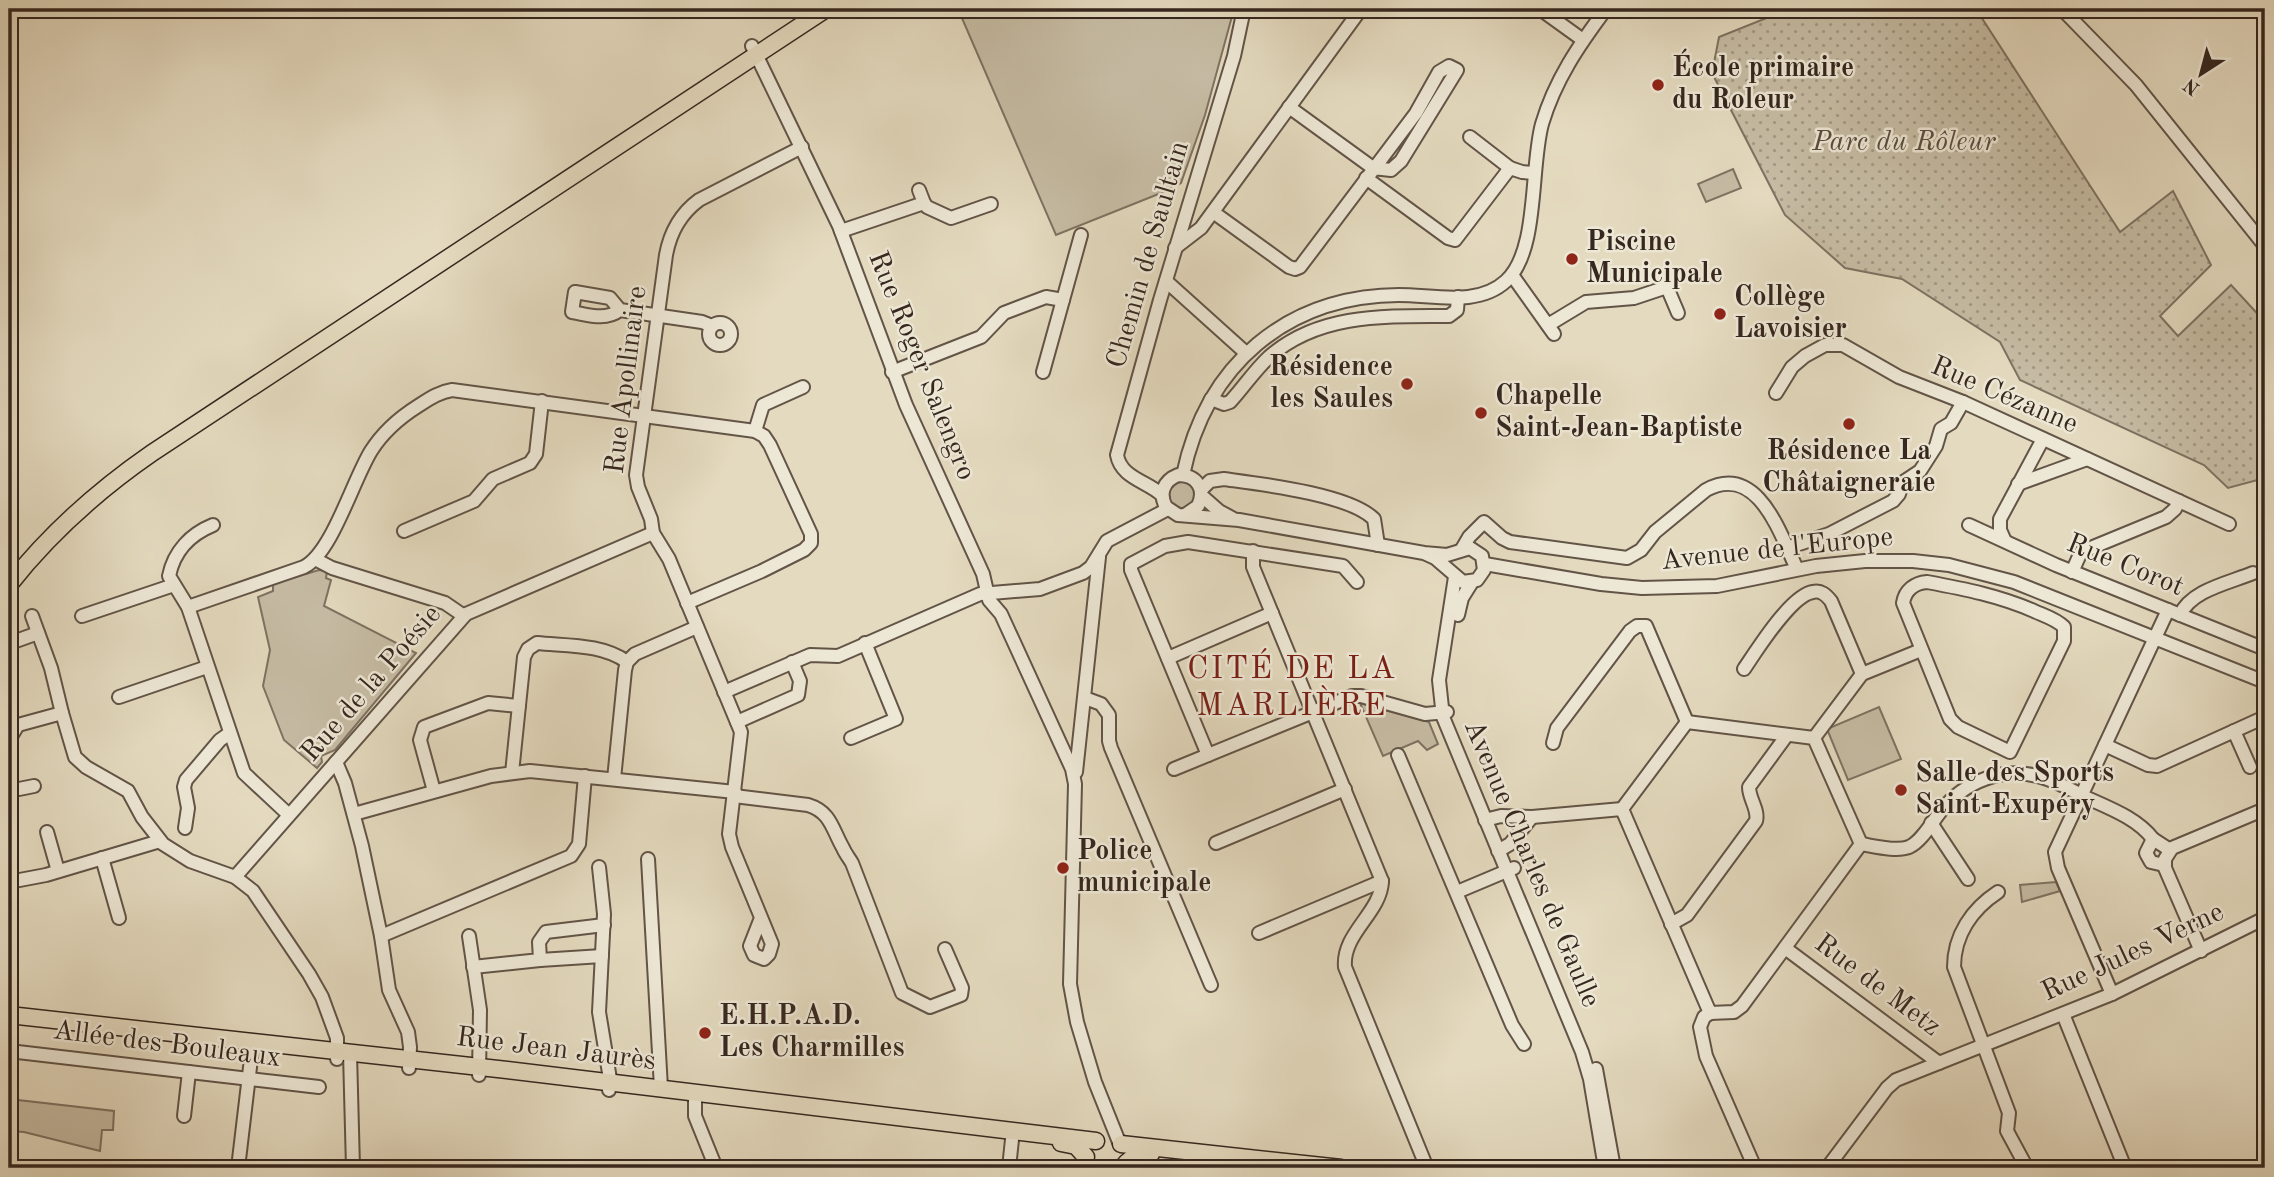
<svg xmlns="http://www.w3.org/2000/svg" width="2274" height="1177" font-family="'Old Standard TT',serif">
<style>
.green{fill:#c6bca4;stroke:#7e7262;stroke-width:2}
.park{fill:url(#park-dots);stroke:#7e7262;stroke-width:2}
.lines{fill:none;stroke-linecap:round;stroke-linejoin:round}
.minor-casing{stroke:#625447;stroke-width:16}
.major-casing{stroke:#36271f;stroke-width:19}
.minor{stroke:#ede7d5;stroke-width:12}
.major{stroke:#e4dabf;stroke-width:16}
.poi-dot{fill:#8f2418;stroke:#ede7d5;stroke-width:2.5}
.labels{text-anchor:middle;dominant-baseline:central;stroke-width:5;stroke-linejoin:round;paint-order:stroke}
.poi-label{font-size:28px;font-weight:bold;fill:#36271f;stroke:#ede7d5;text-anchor:start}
.park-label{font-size:28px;font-style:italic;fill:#5a4c40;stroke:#ede7d5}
.street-label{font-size:28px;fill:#36271f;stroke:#ede7d5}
.quarter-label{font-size:32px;letter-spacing:2px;fill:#7a1f14;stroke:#ede7d5}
</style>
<defs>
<pattern id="park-dots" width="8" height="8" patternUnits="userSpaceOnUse" patternTransform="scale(1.75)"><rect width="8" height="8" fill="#c6bca4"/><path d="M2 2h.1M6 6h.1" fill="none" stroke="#a29985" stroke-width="1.8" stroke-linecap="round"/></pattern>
</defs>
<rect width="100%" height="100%" fill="#e4dabf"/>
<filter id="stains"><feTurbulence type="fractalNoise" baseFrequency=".00286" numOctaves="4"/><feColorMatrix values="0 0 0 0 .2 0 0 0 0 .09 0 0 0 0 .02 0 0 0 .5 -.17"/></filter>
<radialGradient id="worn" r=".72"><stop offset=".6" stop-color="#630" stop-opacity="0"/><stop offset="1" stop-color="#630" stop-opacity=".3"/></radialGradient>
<!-- green -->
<g class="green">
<polygon points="958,9 1234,9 1205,115 1181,183 1161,193 1056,235"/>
<polygon points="1733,169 1741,188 1706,202 1698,184"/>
<circle cx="1182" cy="495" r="13"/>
<polygon points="319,570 327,571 326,578 331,580 324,606 416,653 335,750 321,756 322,762 317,768 284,740 263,686 270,650 258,597 273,591 273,584"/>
<polygon points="1360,703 1429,722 1438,744 1427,750 1418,741 1383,756"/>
<polygon points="1879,707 1901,759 1848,780 1827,729"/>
<polygon points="2056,882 2060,891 2022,902 2020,885"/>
<polygon points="9,1099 114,1111 113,1130 102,1130 100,1151 24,1132 9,1131"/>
</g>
<!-- park -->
<polygon class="park" points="1789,9 1976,9 2120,232 2173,191 2211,265 2160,316 2178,336 2231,285 2265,322 2265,478 2228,488 2204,465 2020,380 2000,342 1902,279 1845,268 1785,215 1712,73 1719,37"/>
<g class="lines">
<!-- minor casing -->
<g class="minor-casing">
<g id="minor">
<polyline points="1540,9 1583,40"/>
<polyline points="2062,9 2136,85 2265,246"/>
<polyline points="752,46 839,226 906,405 983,574 989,600 1001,614 1072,769 1075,784 1070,984 1077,1022 1095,1082 1119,1142"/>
<polyline points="1470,137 1510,168"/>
<polyline points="1366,178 1448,238 1455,240 1510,168 1522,172 1534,173"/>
<polyline points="924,203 927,207 951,218 991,204"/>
<polyline points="1213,212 1289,267 1295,269 1300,267 1416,113 1439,72 1449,66 1457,70 1401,161 1391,170 1373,168 1289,107"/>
<polyline points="841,231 924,203 919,190"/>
<polyline points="1175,248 1201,228 1361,9"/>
<polyline points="1512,275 1554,334"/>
<polyline points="1166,281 1246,353"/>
<path d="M620,310l-10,-12 -35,-6 -3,20c17,3 33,9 48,-2l82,12 10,4"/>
<circle cx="720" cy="334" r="11"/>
<polyline points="1548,325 1586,302 1634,298 1667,287 1678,313"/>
<polyline points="892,372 981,337 1004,313 1046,297 1063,300"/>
<polyline points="1043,372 1081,235"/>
<polyline points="1776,393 1792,367 1805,356 1825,345 1843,345 1899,377 1963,402 2229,524"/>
<path d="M1211,399l13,5 6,-2c13,-14 24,-31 39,-45 50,-44 117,-41 180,-41l8,-6 1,-13"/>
<polyline points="755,431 763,405 803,387"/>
<path d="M1183,475c23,-110 103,-179 216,-180 35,0 79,12 107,-14 33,-30 24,-113 36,-157 13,-44 37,-79 64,-115"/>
<polyline points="2018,484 2087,459"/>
<path d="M1201,490l9,-9 14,-2c36,5 125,15 150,40l4,26"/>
<path d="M1162,495c-15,-14 -41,-17 -45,-40l43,-155 74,-244 10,-47"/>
<polyline points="1202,496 1219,511 1232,518"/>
<path d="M1185,515l13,-9c8,-17 -1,-31 -20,-31 -15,6 -19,19 -12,32l12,8 61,5 185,33 23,2 23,-7 12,8 2,14 -7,10 -14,2 -28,-24 -11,-5"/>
<path d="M213,525c-22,9 -39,26 -44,51l19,31 56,166 45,42"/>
<polyline points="1969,525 2056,565 2265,649"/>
<polyline points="404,531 474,501 493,479 530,463 536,454 542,401"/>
<polyline points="2004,539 2000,530 2000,519 2043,439"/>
<polyline points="1787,548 1829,534 1893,501 1899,494 1902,483 1920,471 1936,446 1941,429 1951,423 1963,402"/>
<path d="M1462,549l7,-12 15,-15 18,16 8,4 117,16 14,-8 14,-18 51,-42c52,-28 74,44 91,79"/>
<polyline points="1253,551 1253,567 1382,881"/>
<polyline points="315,559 332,568 445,603 464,616"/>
<polyline points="1485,564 1601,584 1642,588 1717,586 1816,566 1865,561 1913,561 1949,565 2014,582 2265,682"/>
<polyline points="2072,572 2081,552 2166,517 2175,509 2179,501"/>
<polyline points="1455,577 1439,680 1443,717 1582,1052 1590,1079 1605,1168"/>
<path d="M1927,582c38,7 73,14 107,29 11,5 22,8 30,16v14l-54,111 -52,-25 -8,-8 -47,-116c2,-13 12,-20 24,-21z"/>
<path d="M188,607l116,-40c28,-14 49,-87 67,-116 12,-19 28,-33 47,-45 11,-7 21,-14 34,-16l303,41 9,5 6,9 41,89v9l-7,7 -42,21 -75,32"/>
<polyline points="1458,615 1462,598 1472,582"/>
<path d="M2180,615c11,-25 49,-32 73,-42"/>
<polyline points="32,616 51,668 62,713"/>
<polyline points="82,616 174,585"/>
<polyline points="13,642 38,633"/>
<polyline points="1168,658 1272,613"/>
<path d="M1744,669c13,-19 47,-74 69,-77 8,-2 13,3 18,9l31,73"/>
<polyline points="724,692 810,655 838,656 980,594 1040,589 1083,573 1091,567 1107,541 1168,509"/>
<polyline points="119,697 207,667"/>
<polyline points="1085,698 1101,704 1109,715 1109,741 1111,748 1211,985"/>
<polyline points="737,722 798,695 800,681 792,662"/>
<polygon points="1687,722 1814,738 1861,844 1742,1006 1734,1012 1710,1013 1622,809"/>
<polyline points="2234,731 2250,767"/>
<polyline points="851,738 896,719 865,643"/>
<polyline points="1814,738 1862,674 1921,650"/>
<polyline points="9,740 18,725 62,713 75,757 86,767 128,791 142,817 163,844 190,861 235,877 253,891 309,974 322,997 337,1038 337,1059"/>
<polyline points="1553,743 1557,728 1630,631 1637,626 1646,626 1687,722"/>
<polyline points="2105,745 2148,765 2157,766 2265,717"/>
<polyline points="1208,755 1131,570 1131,564 1165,546 1188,542 1343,566 1357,582"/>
<polyline points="1398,755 1512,1025 1524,1044"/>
<polyline points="336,762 345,783 362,846 381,936 389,990 408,1032 410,1047 409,1068"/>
<polyline points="1174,769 1352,696 1361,696 1425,714 1447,712"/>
<polyline points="1076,772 1099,557"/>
<path d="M512,773l12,-116 4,-8 9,-6c30,3 66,1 90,19"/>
<polyline points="614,779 625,670 627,662 635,654 697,627"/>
<polyline points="9,788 19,789 34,786"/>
<polyline points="434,791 420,740 424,727 488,703 519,706"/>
<path d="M734,796l74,9c23,7 24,24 35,43 2,5 6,10 9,15l50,130 28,14 31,-12 1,-7 -17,-39"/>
<polyline points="354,814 491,776 530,771 735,792"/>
<polyline points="1485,820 1501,816 1532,817 1622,809"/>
<polyline points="1931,823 1968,879"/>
<polyline points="185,828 188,808 184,787 186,780 220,740 230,733"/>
<polyline points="47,832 58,871"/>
<polyline points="1216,843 1345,789"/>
<path d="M1861,844c13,2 35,8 48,3 13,-6 23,-25 32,-36 24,-30 62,-45 100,-34 16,4 30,13 44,20 24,11 52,21 68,42"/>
<polyline points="1498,851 1510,844 1532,817"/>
<polyline points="102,858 119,918"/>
<polyline points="648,859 661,1088"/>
<polyline points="2164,865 2151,862 2146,853 2153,839 2170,850"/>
<polyline points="599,867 604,914 599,1012 610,1079 609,1090"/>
<polyline points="235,877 466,614 653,533"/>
<path d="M1382,881c-1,32 -40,52 -37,86l82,201"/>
<polyline points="9,882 46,875 160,841"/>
<polyline points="1457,892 1514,868"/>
<path d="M1998,892c-26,17 -44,43 -44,75l55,146 -2,18 20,37"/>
<path d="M761,918l-11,28 4,9 10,4 5,-5 3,-10 -40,-97 -3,-13 12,-102 -72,-173 -16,-26 -2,-14 -13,-32 -2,-12 30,-220c4,-22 14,-41 33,-55l103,-53"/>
<path d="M1671,924l16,-9 69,-94c3,-11 -7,-22 -7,-34l38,-52"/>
<polyline points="1259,933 1382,881"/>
<polyline points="381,936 571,856 579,844 585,776"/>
<polyline points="469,936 480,1010 479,1075"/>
<polyline points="1785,948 1939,1063"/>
<polyline points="2201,951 2165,868 2165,859 2172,848 2265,809"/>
<polyline points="540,960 602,956"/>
<polyline points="473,967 540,960 539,942 546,932 604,925"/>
<polyline points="2112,994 2058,868 2055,852 2168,610"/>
<polyline points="1710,1013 1704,1017 1700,1027 1706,1056 1755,1168"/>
<polyline points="2063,1014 2125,1168"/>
<polyline points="9,1051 319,1087"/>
<polyline points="350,1053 353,1168"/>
<polyline points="1596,1069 1614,1168"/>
<polyline points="695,1092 695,1116 716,1168"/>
<polyline points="184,1116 189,1072"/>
<polyline points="180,1168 180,1167"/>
<polyline points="238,1168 253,1042"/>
<polyline points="1009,1168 1013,1130"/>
<polyline points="1827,1168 1887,1088 1896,1080 2112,994 2265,918"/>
</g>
</g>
<!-- major casing -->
<g class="major-casing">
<g id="major">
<path d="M9,585c41,-52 88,-94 143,-132l674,-444"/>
<polyline points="9,1015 507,1070 1096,1141"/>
<polyline points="1061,1143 1076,1146 1086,1157"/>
<polyline points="1121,1144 1341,1168"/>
<polyline points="1126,1163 1137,1154 1151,1154"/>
</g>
</g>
<!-- minor -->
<use href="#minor" class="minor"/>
<!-- major -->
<use href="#major" class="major"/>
</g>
<!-- markers -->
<g class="poi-dot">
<circle cx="1658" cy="85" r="7"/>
<circle cx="1572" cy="259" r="7"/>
<circle cx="1720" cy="314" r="7"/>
<circle cx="1407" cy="384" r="7"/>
<circle cx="1481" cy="413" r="7"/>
<circle cx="1849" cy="424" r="7"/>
<circle cx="1901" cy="790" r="7"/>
<circle cx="1063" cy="868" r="7"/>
<circle cx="705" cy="1033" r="7"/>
</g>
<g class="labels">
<!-- poi labels -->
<g class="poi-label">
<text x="1672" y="69">École primaire<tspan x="1672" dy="32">du Roleur</tspan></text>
<text x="1586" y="243">Piscine<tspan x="1586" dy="32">Municipale</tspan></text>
<text x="1734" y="298">Collège<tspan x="1734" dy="32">Lavoisier</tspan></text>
<text x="1393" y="368" text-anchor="end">Résidence<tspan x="1393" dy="32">les Saules</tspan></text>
<text x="1495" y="397">Chapelle<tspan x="1495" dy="32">Saint-Jean-Baptiste</tspan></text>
<text x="1849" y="452" text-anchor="middle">Résidence La<tspan x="1849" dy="32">Châtaigneraie</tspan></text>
<text x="1915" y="774">Salle des Sports<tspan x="1915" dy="32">Saint-Exupéry</tspan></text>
<text x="1077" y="852">Police<tspan x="1077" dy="32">municipale</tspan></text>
<text x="719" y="1017">E.H.P.A.D.<tspan x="719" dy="32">Les Charmilles</tspan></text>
</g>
<!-- park labels -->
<g class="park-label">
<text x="1904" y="143">Parc du Rôleur</text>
</g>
<!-- street labels -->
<g class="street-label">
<text transform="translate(1149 255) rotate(-74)">Chemin de Saultain</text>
<text transform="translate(921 366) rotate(68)">Rue Roger Salengro</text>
<text transform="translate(627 380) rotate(-83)">Rue Apollinaire</text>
<text transform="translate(2004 396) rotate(23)">Rue Cézanne</text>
<text transform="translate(1777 550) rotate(-6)">Avenue de l'Europe</text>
<text transform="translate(2125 566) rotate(22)">Rue Corot</text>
<text transform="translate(372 684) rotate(-49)">Rue de la Poésie</text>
<text transform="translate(1531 864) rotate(67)">Avenue Charles de Gaulle</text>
<text transform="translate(2133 953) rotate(-25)">Rue Jules Verne</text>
<text transform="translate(1877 986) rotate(37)">Rue de Metz</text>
<text transform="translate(167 1045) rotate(7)">Allée des Bouleaux</text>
<text transform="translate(556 1050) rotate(7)">Rue Jean Jaurès</text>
</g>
<!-- quarter labels -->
<g class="quarter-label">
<text x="1292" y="670">CITÉ DE LA<tspan x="1292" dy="37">MARLIÈRE</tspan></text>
</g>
</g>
<!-- margin -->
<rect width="2274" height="1177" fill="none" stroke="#e4dabf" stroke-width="35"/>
<rect x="10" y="10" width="2253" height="1156" fill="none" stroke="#36271f" stroke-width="3.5"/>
<rect x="18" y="18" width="2239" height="1142" fill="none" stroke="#36271f" stroke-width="2"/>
<!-- north arrow -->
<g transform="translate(2201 74) rotate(216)" stroke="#ede7d5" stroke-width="5" paint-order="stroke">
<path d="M0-5L12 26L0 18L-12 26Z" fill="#36271f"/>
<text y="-10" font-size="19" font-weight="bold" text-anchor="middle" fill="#36271f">N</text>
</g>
<rect width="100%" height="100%" filter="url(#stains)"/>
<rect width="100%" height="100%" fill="url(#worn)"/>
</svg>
